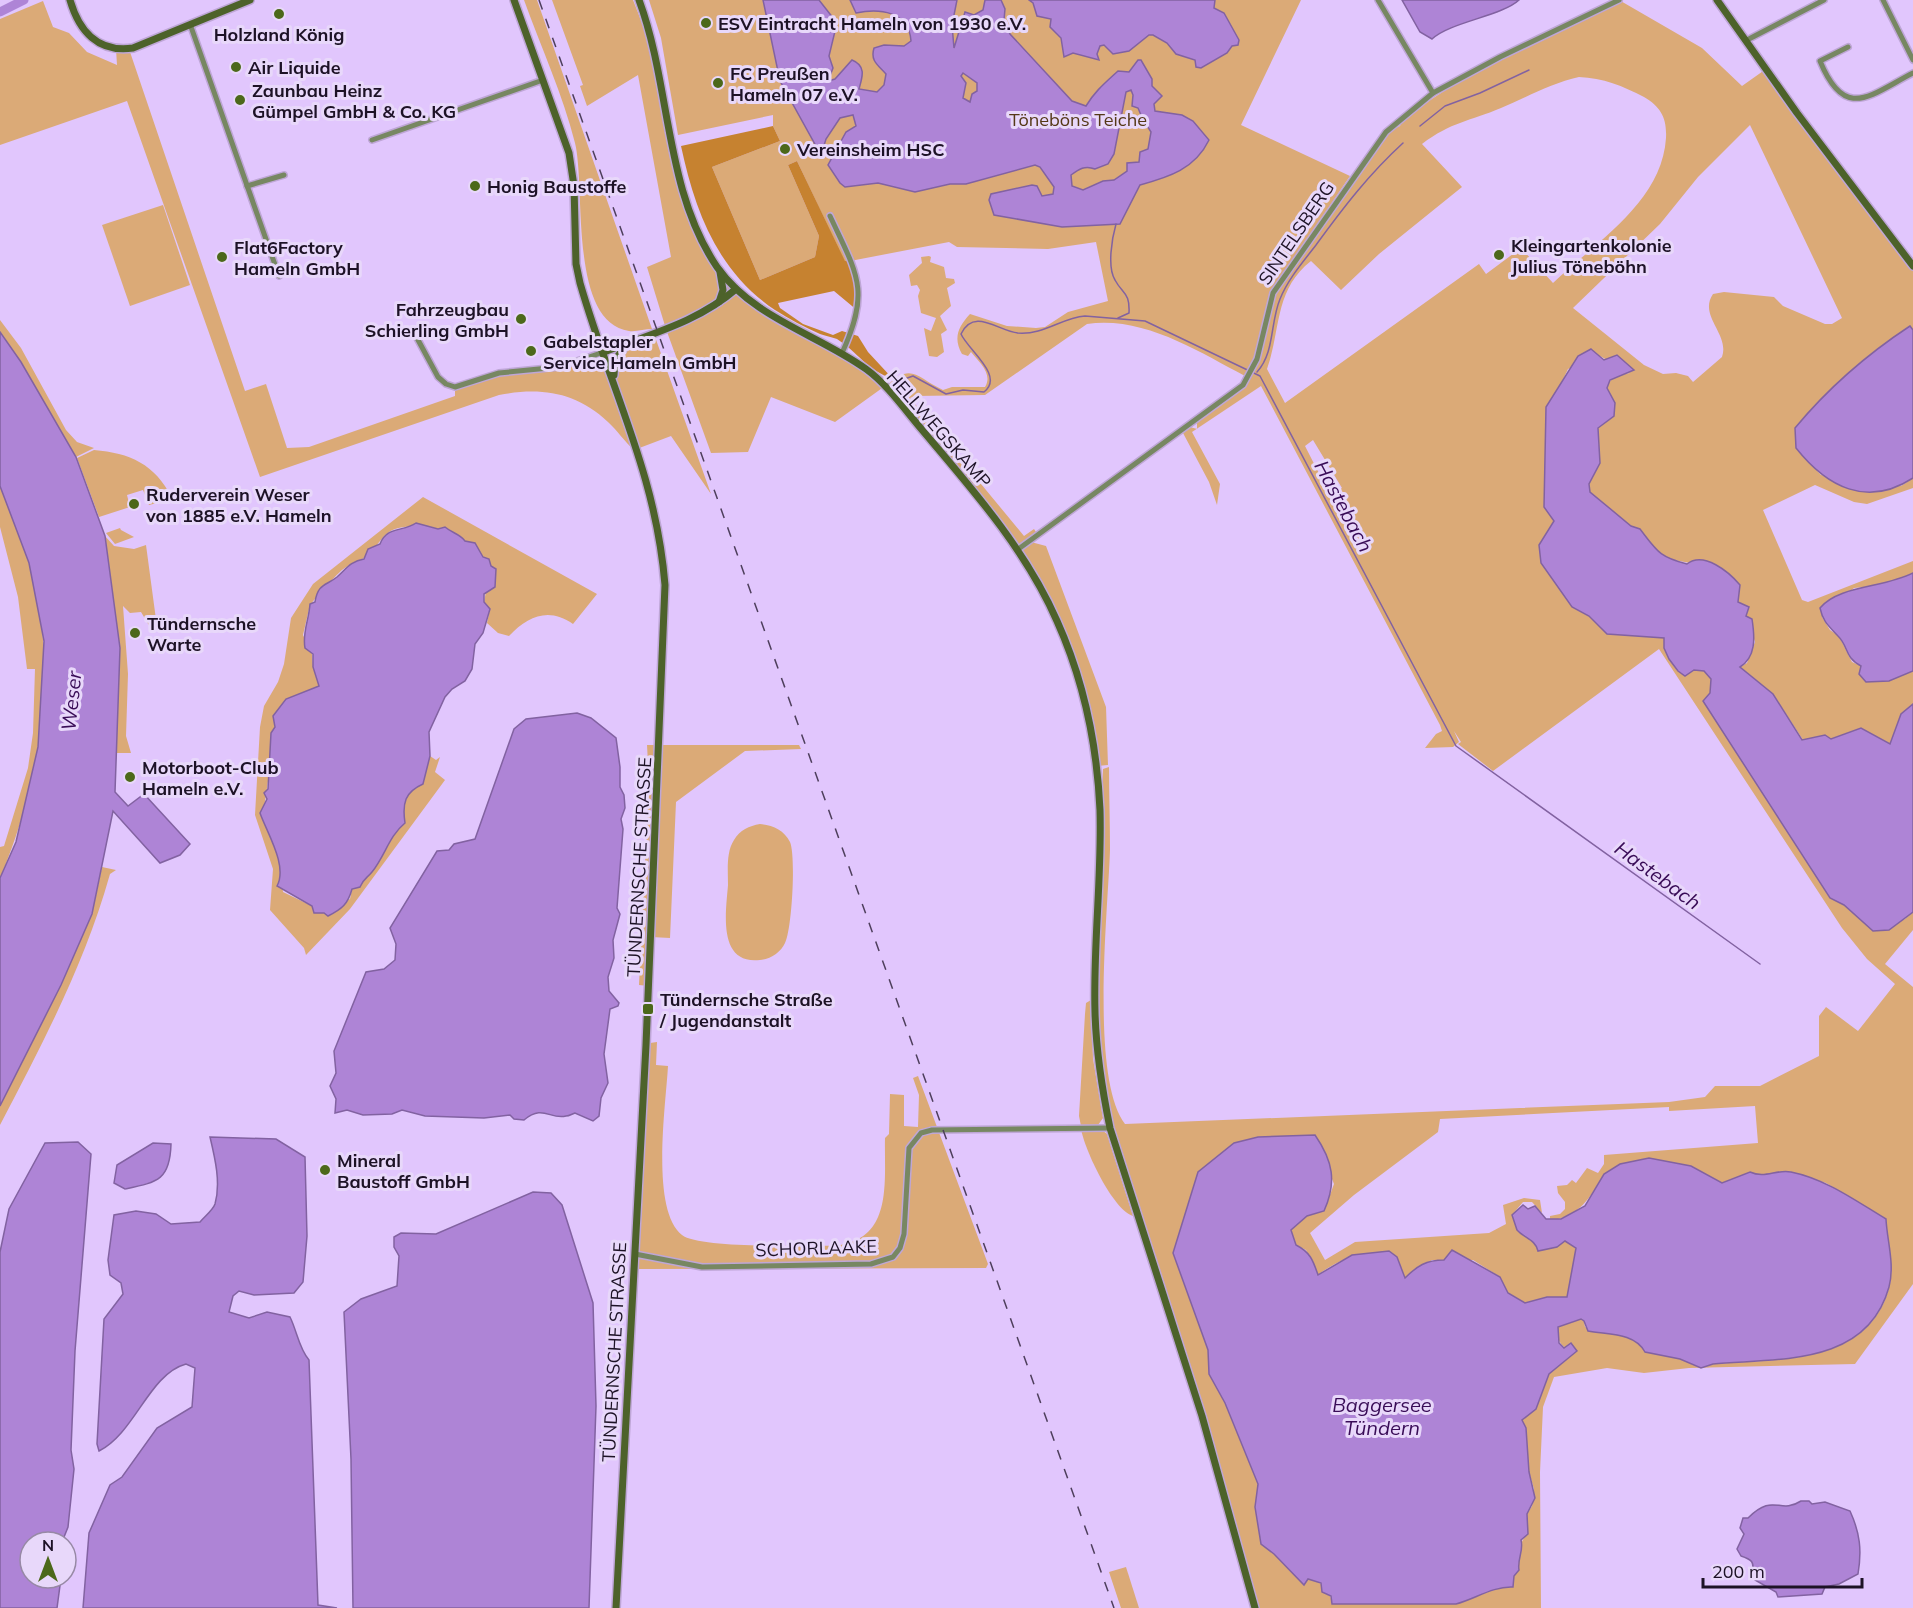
<svg xmlns="http://www.w3.org/2000/svg" width="1913" height="1608" font-family="Mulish,sans-serif">
<style>
.green{fill:#dbaa77;fill-rule:evenodd}
.forest{fill:#c68230}
.water{fill:#ae84d6;stroke:#8262a1;stroke-width:1.5;fill-rule:evenodd}
.lines{fill:none;stroke-linecap:round;stroke-linejoin:round}
.stream{stroke:#8262a1;stroke-width:1.5}
.river{stroke:#ae84d6;stroke-width:9}
.street-casing{stroke:#bea6d6;stroke-width:8}
.secondary-casing{stroke:#bea6d6;stroke-width:10}
.street{stroke:#778762;stroke-width:5}
.secondary{stroke:#4d622a;stroke-width:7}
.rail{stroke:#4e3f5c;stroke-width:1.5;stroke-dasharray:10 10;stroke-linecap:butt}
.poi-dot{fill:#4c681a;stroke:#e8d8fa;stroke-width:2}
.labels{text-anchor:middle;dominant-baseline:central;stroke-width:6;stroke-linejoin:round;paint-order:stroke}
.poi-label{font-size:18px;font-weight:bold;fill:#1d1226;stroke:#e8d8fa;text-anchor:start}
.park-label{font-size:18px;fill:#553817;stroke:#e8d8fa}
.street-label{font-size:18px;fill:#1d1226;stroke:#e8d8fa}
.water-label{font-size:20px;font-style:italic;fill:#390c57;stroke:#e8d8fa}
</style>
<rect width="100%" height="100%" fill="#e1c6fd"/>
<!-- green -->
<g class="green">
<path d="M524,0h13l115,329c-7,0 -16,3 -23,2 -61,-9 -43,-144 -54,-188 -12,-48 -34,-96 -51,-143z"/>
<polygon points="552,0 633,0 642,23 647,21 690,212 719,269 759,309 842,353 885,386 835,422 771,397 748,452 711,453 666,329 647,267 671,257 638,75 587,106 580,86 583,85"/>
<path d="M649,0h652l-60,125 109,51 -79,116 -15,62 -11,22c-48,-25 -101,-60 -158,-52l-102,71 -70,1 -5,2 114,138 10,-7 2,3 -11,12 6,-2 15,4 60,161 2,58 -11,1 -8,-46 -32,-100 -40,-70 -131,-163c25,-26 31,-9 57,3l9,-3h33c8,-13 -5,-24 -14,-35l-3,4 -6,-2c-9,-16 -4,-27 8,-40l37,12 29,2 9,-1 23,-15 40,-11 -12,-59 -48,7 -91,-2 -8,-5 -104,20 -48,-101 -9,4 31,71 -4,21 -55,23 -48,-113 68,-26 -7,-15v-11l-95,20 -17,-97z"/>
<path d="M1619,0l83,48 40,38 24,-17 147,197v64l-3,-3c-44,28 -81,60 -115,101l1,20 25,27 80,11 12,-8v10l-46,16 -13,-2 -39,-17 -52,25 39,90 6,2 105,-41v12l-27,12 -32,3 -32,29 8,13 9,6 13,26 9,4 52,5v33l-12,10 -11,30 -29,-16 -30,11 -7,-4 -21,5 -30,-46 -33,-27 7,-4 8,-21 -9,-26 2,-5 -10,-8 1,-10 -4,-13 -12,-11 -60,-11 -18,-20 -5,-9 -9,-3 -41,-34 -1,-8 11,-21 -2,-35 16,-12c-6,-24 -16,-38 16,-43l-30,-17 -32,13 -9,19 -9,125 4,8 -15,24 34,62 16,9 18,18 58,4 -1,10 14,23h26l7,8 -1,14 120,205 14,7 29,26 32,-12 8,-7v18l-28,34 28,23v297l-58,80 -166,4 -45,5 -37,-5 -53,9 -11,30 -3,65 1,136h-286l-25,-92 -120,-388 -11,-61 -3,-117 7,-181 6,-2c0,28 1,55 1,83 -2,61 -20,228 15,274l544,-22 36,-5 10,-11h45l59,-30v-40l7,-9 32,24 37,-47 -28,-25 -25,-31 -183,-279 -166,122 -35,-27 3,-2 -7,-11 5,11 -6,5 -28,1 11,-14 6,-3 -2,-6 -179,-339 -69,46 28,52 -3,21 -8,-23 -26,-49 7,-6 7,2v-7l48,-36 15,-32 15,-60 90,-130 26,-34 9,-4 2,-5c66,-52 142,-85 217,-121zM1579,77c24,1 44,9 65,20 17,10 23,21 22,41 -4,64 -70,104 -113,145l-32,-35 -35,26 -7,-10 -194,139 -18,-34c14,-39 7,-79 44,-108l30,29 38,-36 83,-67 -40,-43c29,-22 48,-23 79,-36 26,-11 51,-25 78,-31zM1750,125l92,193 -10,6h-7l-42,-18 -9,-9 -50,-5 -11,2c-15,22 17,40 9,63l-29,25 -5,-6 -12,-3 -13,1 -19,-9 -71,-57 87,-84 38,-47zM1313,440l29,48 -12,7 -25,-49zM1755,1106l3,37 -154,12v9l-6,9 -11,-5 -11,15 -4,-3 -5,5 -10,1 1,7 7,9v7l-5,5 -10,2v5c31,-6 39,-22 54,-47l87,-8 31,17 11,-4 55,-8 38,12 60,36c1,23 9,46 3,69 -22,79 -112,70 -177,76l-11,4 -21,-9 -35,-7c-11,-21 -41,-17 -60,-25l-1,-6 -4,-2 -22,8c-1,16 3,21 19,24l-28,23 -13,35 -15,11 5,8 3,44 5,17 -2,17 -5,8 1,20c-9,6 -11,25 -9,35l-5,7 -1,11c-20,-1 -38,12 -57,17h-124c-1,-13 -11,-24 -25,-25l-3,6 -30,-31 -13,-10 -6,-37 3,-23 -33,-81 -16,-29 -1,-24 -35,-97 25,-81 60,-35 57,-2 19,49 -10,27 -17,5 -16,14 5,15 10,5 11,25c30,-20 45,-25 80,-18l8,21 27,-18h41l27,17 8,16 17,10 22,-6h20l9,-49 -11,-7 -17,8c-18,-5 -25,-18 -36,-34l11,-13h9l10,11 -2,-13 -16,-2 -21,7 3,19 -17,9 -134,9 -30,18 -15,-27 44,-38 84,-63 2,-13 229,-12v4z"/>
<path d="M43,1l10,26 16,6 18,19 30,13 -1,-16h13l116,342 21,-7 21,64 22,-1 146,-51v-9l44,-14 60,-6 95,-33 57,160 -40,-58 -37,14c-10,-9 -17,-20 -26,-28 -32,-30 -67,-35 -109,-27l-239,82 -133,-376 -127,44v-126z"/>
<polygon points="163,205 190,285 130,306 102,225"/>
<polygon points="929,256 931,257 930,262 944,267 946,278 954,279 955,283 947,288 951,306 940,316 947,330 941,334 944,352 937,357 929,356 924,328 931,331 936,318 921,313 918,296 920,290 917,285 911,286 909,275 922,263 921,257"/>
<polygon points="0,320 21,348 66,430 77,442 94,448 76,457 21,362 0,332"/>
<path d="M94,450c36,3 61,14 78,48l-15,2v3l-8,2 -6,-15 -16,5 3,12 -31,10 -22,-59z"/>
<path d="M0,486c10,26 21,51 29,77 31,100 11,221 -29,315v-31l4,-1 24,-78 5,-35 2,-64h-8l-9,-72 -18,-70z"/>
<path d="M423,497l174,97 -24,30c-24,-17 -45,-8 -64,12l-11,-3 -11,-10 3,-14 -6,-7 7,-36 -14,-16 -2,-7 -10,-2c-5,-7 -13,-8 -20,-14 -16,4 -34,-4 -50,2 -14,5 -18,20 -30,28 -6,5 -16,7 -23,13 -8,7 -25,26 -31,34 -2,2 -6,24 -8,31l9,19 1,13 6,19 -32,13 -14,17 3,11 -12,81 16,57 3,27 29,14 3,7 35,-14 2,-10 8,-2c3,-8 7,-9 12,-15 13,-16 17,-36 33,-49 -3,-20 -1,-31 18,-39l7,-28 6,4 4,-3 -5,15 10,8 -95,129 -44,46 -2,-7 -34,-38 3,-41 -18,-54 5,-88 4,-21 14,-24 6,-18 7,-46 22,-34z"/>
<polygon points="120,528 121,530 134,537 115,544 106,533"/>
<polygon points="105,536 114,546 134,549 146,545 157,627 150,627 141,612 130,613 123,606 128,674 126,736 131,753 116,753 120,648"/>
<polygon points="647,745 799,745 801,749 745,751 676,802 670,938 651,937 649,986 639,985 649,781"/>
<path d="M760,824c13,1 24,6 30,18 6,14 2,87 -5,101 -4,9 -14,16 -25,17 -43,5 -34,-49 -32,-75 0,-14 -2,-33 6,-45 6,-10 15,-14 26,-16z"/>
<path d="M102,867l14,3 -6,4c-25,89 -67,169 -110,251v-19l61,-121 31,-71z"/>
<polygon points="1091,1000 1093,1059 1103,1118 1098,1125 1081,1126 1079,1116 1085,1014 1086,1003"/>
<path d="M657,1042l-1,23 12,1c-2,38 -18,144 14,169 18,14 122,10 150,11 62,-4 52,-63 53,-108l4,-4 1,-40 14,1v31l14,1 1,-32 -6,-17 5,-2 70,188 -2,4 -348,1 12,-226z"/>
<path d="M1081,1129l21,1 5,4 26,82c-20,-6 -48,-65 -52,-87z"/>
<polygon points="1126,1567 1139,1608 1121,1608 1109,1572"/>
</g>
<!-- forest -->
<path class="forest" d="M773,126l7,15 -68,26 48,113 55,-23 4,-21 -31,-71 9,-4 48,100h6l2,4 5,46 -24,-20 -56,12 2,5 23,16 30,11 9,-4 16,5 10,16 25,27c-28,-10 -34,-26 -56,-40 -5,-2 -12,-3 -17,-5 -16,-7 -31,-15 -45,-24 -58,-39 -80,-99 -94,-164z"/>
<!-- water -->
<g class="water">
<path d="M763,0h56l18,23 -8,33 4,12 -5,13 7,-2 17,-19c15,6 10,18 7,29l18,3 7,-7 2,-11c-8,-9 -16,-13 -12,-26l10,-3 20,1 7,-5c-2,-30 -32,-33 -55,-28l-6,-13h107l-5,25 2,23 11,-36 9,3 9,-5 2,-10h16l4,9 -1,11 6,14 62,67 14,5c9,-15 19,-23 32,-35l11,1 9,-12h3l11,19v7l10,10 -8,8 1,7 27,4 11,6 16,19c-14,29 -40,37 -69,45l-20,39 -58,3 -68,-12 -5,-15 2,-6 41,-9 5,1 5,10 11,-2 1,-7 -14,-20 -5,-2 -69,19h-16l-35,8 -37,-9 -33,4 -5,-4 -12,-18 18,-33 10,-6 -3,-11 -13,3 -14,21 -5,16 -41,-74zM963,73l14,10v8l-5,3 -2,8 -7,-4 3,-15 -5,-7zM1131,90l2,5 -1,11 6,2 3,7 -2,6h5l7,11 -3,17 -8,3 -1,10 -12,1v8l-13,9 -11,1 -20,9 -11,-4 -1,-11c8,-6 14,-10 24,-6l13,-5 6,-10 12,-62z"/>
<polygon points="1029,0 1215,0 1214,8 1224,13 1239,40 1238,45 1232,46 1227,53 1201,68 1196,67 1195,60 1176,54 1167,43 1153,35 1149,35 1129,51 1113,54 1104,45 1100,46 1097,54 1099,60 1073,53 1064,57 1061,38 1050,27 1051,19 1037,16 1033,3"/>
<path d="M1402,0h117c-17,16 -69,22 -87,39l-12,-7z"/>
<path d="M1910,326l3,4v148c-46,30 -86,9 -117,-30l-1,-20c34,-41 71,-73 115,-102z"/>
<polygon points="0,332 21,362 76,457 105,536 120,648 115,792 128,806 144,794 190,844 180,855 160,863 113,811 92,914 61,985 0,1106 0,878 16,842 38,747 44,641 29,563 0,486"/>
<path d="M1591,349l13,11 13,-5 17,15 -24,10 -3,8 8,15 -1,13 -16,12 2,35 -11,21 1,8 41,34 9,3c17,22 19,28 47,35 17,-13 42,8 53,21l-2,17 11,5 -3,9 6,3c3,19 4,38 -12,48l33,27 29,46 23,-5 6,4 30,-11 29,16 11,-30 12,-10v208l-24,18 -16,1 -29,-26 -14,-7 -127,-197 7,-8 1,-14 -7,-8 -10,-1 -9,6 -7,-5 -9,-12 -5,-11v-10l-57,-4 -18,-18 -17,-9 -31,-44 -2,-18 15,-24 -10,-14 2,-100 32,-51z"/>
<path d="M416,523l22,6 7,-2c7,6 15,7 20,14l10,2 8,14 6,2 2,7 5,3 -1,18 -11,7v8l6,7 -7,24 -8,11 -3,25 -7,12 -13,8 -7,8 -16,35 1,24 -7,28c-18,8 -21,19 -18,39 -16,13 -20,33 -33,49 -5,6 -9,7 -12,15l-8,2c-4,15 -10,20 -24,27l-4,-3h-10l-2,-7 -35,-20c11,-20 -10,-53 -17,-73l7,-14 -3,-6 4,-4 3,-56 4,-6 -2,-11 13,-17 33,-13 -6,-19v-13l-8,-6c-3,-15 4,-28 5,-44l5,-2c3,-19 11,-16 22,-25 9,-8 14,-16 27,-18l4,-10 12,-5c7,-18 23,-12 36,-21z"/>
<path d="M1913,573v98l-24,10 -23,1 -7,-8 2,-8c-17,-9 -12,-19 -23,-30 -9,-10 -15,-14 -18,-28 19,-23 65,-20 93,-35z"/>
<path d="M577,713l14,5 25,20 4,29v20l4,8 1,13 -4,11 2,10 -6,79 3,6 -7,26 1,18 -6,19 1,14 10,12 -1,3 -8,3 -6,45 4,29 -7,15 -2,18 -6,5 -18,-8c-3,1 -6,3 -9,3 -16,4 -23,-12 -42,4l-10,-1 -4,-4 -26,3 -59,-2 -23,-6 -10,4 -29,1 -16,-5 -12,3 1,-14 -6,-13 6,-13 -2,-22 32,-79 18,-3 11,-9 1,-16 -6,-16 47,-77 12,-1 5,-6 21,-5 39,-110 12,-10z"/>
<path d="M1315,1135c18,26 22,47 9,76l-17,5 -16,14 5,15c14,7 17,15 22,30l34,-20 37,-4 8,6 8,21c12,-12 21,-18 39,-18l8,-10 48,27 8,16 17,10 22,-6h20l9,-49 -11,-7 -8,6 -19,4c-2,-11 -14,-13 -21,-21l-5,-15 11,-10 5,4 7,-3 11,13h15l24,-13 19,-32 16,-10 29,-6 42,8 31,17 28,-11c15,7 26,-3 41,0 35,7 65,29 95,47 1,22 9,45 3,68 -22,80 -112,71 -176,77l-12,4 -21,-9 -35,-7c-11,-20 -38,-17 -57,-21l-4,-10 -3,-2 -23,8 1,16 5,5 7,-5 6,8 -28,23 -13,35 -14,11 4,8 3,44 6,26 -8,16 1,20 -7,6c3,11 -4,19 -2,30l-5,6 -1,11c-20,-1 -38,12 -57,17h-124l-1,-8 -9,-4 -1,-9 -13,-4 -4,6 -30,-31 -13,-10 -6,-37 3,-23 -33,-81 -16,-29 -1,-24 -35,-97 25,-81 36,-29 24,-6z"/>
<path d="M210,1137l66,2 29,18 2,79 -4,46 -9,11 -40,2 -15,-4 -6,5 -4,16 20,6 18,-6 23,5c7,14 9,32 19,43l9,245 19,3h-254l6,-75 21,-48 12,-8 35,-49 35,-21 3,-39 -9,-4c-37,10 -51,69 -87,87l-2,-7 7,-125 19,-25 -2,-11 -11,-8 -2,-15 6,-45 22,-4 20,3 15,10 29,-2c5,-6 13,-12 15,-18 6,-21 0,-46 -5,-67z"/>
<polygon points="78,1142 91,1154 75,1351 71,1450 74,1469 68,1527 62,1542 30,1542 30,1578 61,1578 57,1608 0,1608 0,1252 9,1209 45,1143"/>
<path d="M153,1143l18,1c-1,36 -13,38 -46,45l-11,-6 3,-18z"/>
<polygon points="533,1192 551,1193 562,1205 593,1303 596,1406 589,1608 353,1608 351,1459 344,1312 361,1299 397,1286 399,1256 394,1247 394,1237 401,1233 436,1234"/>
<path d="M1801,1501h8l3,3 13,-2 25,9c10,22 12,39 8,63l-19,10 -14,3 -3,7 -44,3 -2,-5 -21,-12c-5,-15 4,-18 -14,-24l-4,-7 7,-15 -4,-6 3,-10h5c26,-26 31,-3 53,-17z"/>
</g>
<g class="lines">
<!-- stream -->
<g class="stream">
<polyline points="1420,126 1445,106 1480,93 1529,70"/>
<path d="M1116,224c-4,14 -9,43 -1,56 8,15 15,12 14,33l-11,5"/>
<path d="M1257,372c18,-20 13,-49 23,-73 8,-20 23,-37 36,-54 27,-37 53,-71 87,-102"/>
<path d="M896,382l17,-6 33,18 17,-4 21,2c21,-16 -16,-42 -23,-58 13,-27 37,-3 57,-1 26,2 43,-15 67,-17l60,5 115,55 196,370 304,218"/>
</g>
<!-- river -->
<polyline class="river" points="0,12 24,0"/>
<!-- street casing -->
<g class="street-casing">
<g id="street">
<polyline points="1378,0 1433,93"/>
<polyline points="1883,0 1913,60"/>
<polyline points="190,24 279,276"/>
<polyline points="1747,40 1824,0"/>
<path d="M1848,47l-28,14c25,61 50,34 93,12"/>
<polyline points="372,140 543,80"/>
<polyline points="247,186 284,175"/>
<path d="M830,216c27,58 41,74 12,137"/>
<polyline points="417,338 438,377 446,384 455,387 499,373 559,367 604,352"/>
<polyline points="1017,550 1243,385 1257,359 1273,293 1386,132 1433,93 1500,57 1619,0"/>
<polyline points="635,1254 702,1267 871,1264 893,1257 900,1248 904,1234 909,1148 921,1133 932,1130 1110,1128"/>
</g>
</g>
<!-- secondary casing -->
<g class="secondary-casing">
<g id="secondary">
<path d="M70,0c9,31 28,53 63,48l117,-48"/>
<path d="M514,0l55,153 5,33 2,78 4,19c30,105 76,190 85,302l-19,460 -30,563"/>
<path d="M639,0c32,86 25,189 78,267 36,51 100,67 149,102 22,16 39,41 57,62 50,59 103,119 134,190 27,60 40,124 43,189 2,68 -7,135 -5,202 1,39 7,77 15,116l92,288 53,192"/>
<polyline points="1717,0 1797,113 1913,266"/>
<polyline points="719,302 723,290 720,272"/>
<path d="M604,352c46,-18 94,-30 132,-63"/>
<polyline points="614,375 615,360 626,345"/>
</g>
</g>
<!-- street -->
<use href="#street" class="street"/>
<!-- secondary -->
<use href="#secondary" class="secondary"/>
<!-- rail -->
<polyline class="rail" points="539,0 1114,1608"/>
</g>
<!-- markers -->
<g class="poi-dot">
<circle cx="279" cy="14" r="6"/>
<circle cx="706" cy="23" r="6"/>
<circle cx="236" cy="67" r="6"/>
<circle cx="718" cy="83" r="6"/>
<circle cx="240" cy="100" r="6"/>
<circle cx="785" cy="149" r="6"/>
<circle cx="475" cy="186" r="6"/>
<circle cx="1499" cy="255" r="6"/>
<circle cx="222" cy="257" r="6"/>
<circle cx="521" cy="319" r="6"/>
<circle cx="531" cy="351" r="6"/>
<circle cx="134" cy="504" r="6"/>
<circle cx="135" cy="633" r="6"/>
<circle cx="130" cy="777" r="6"/>
<rect x="642" y="1003" width="12" height="12" rx="3"/>
<circle cx="325" cy="1170" r="6"/>
</g>
<g class="labels">
<!-- poi labels -->
<g class="poi-label">
<text x="718" y="23">ESV Eintracht Hameln von 1930 e.V.</text>
<text x="279" y="34" text-anchor="middle">Holzland König</text>
<text x="248" y="67">Air Liquide</text>
<text x="730" y="73">FC Preußen<tspan x="730" dy="21">Hameln 07 e.V.</tspan></text>
<text x="252" y="90">Zaunbau Heinz<tspan x="252" dy="21">Gümpel GmbH &amp; Co. KG</tspan></text>
<text x="797" y="149">Vereinsheim HSC</text>
<text x="487" y="186">Honig Baustoffe</text>
<text x="1511" y="245">Kleingartenkolonie<tspan x="1511" dy="21">Julius Töneböhn</tspan></text>
<text x="234" y="247">Flat6Factory<tspan x="234" dy="21">Hameln GmbH</tspan></text>
<text x="509" y="309" text-anchor="end">Fahrzeugbau<tspan x="509" dy="21">Schierling GmbH</tspan></text>
<text x="543" y="341">Gabelstapler<tspan x="543" dy="21">Service Hameln GmbH</tspan></text>
<text x="146" y="494">Ruderverein Weser<tspan x="146" dy="21">von 1885 e.V. Hameln</tspan></text>
<text x="147" y="623">Tündernsche<tspan x="147" dy="21">Warte</tspan></text>
<text x="142" y="767">Motorboot-Club<tspan x="142" dy="21">Hameln e.V.</tspan></text>
<text x="660" y="999">Tündernsche Straße<tspan x="660" dy="21">/ Jugendanstalt</tspan></text>
<text x="337" y="1160">Mineral<tspan x="337" dy="21">Baustoff GmbH</tspan></text>
</g>
<!-- park labels -->
<g class="park-label">
<text x="1078" y="119">Töneböns Teiche</text>
</g>
<!-- street labels -->
<g class="street-label">
<text transform="translate(1296 233) rotate(-56)">SINTELSBERG</text>
<text transform="translate(939 429) rotate(49)">HELLWEGSKAMP</text>
<text transform="translate(639 867) rotate(-87)">TÜNDERNSCHE STRASSE</text>
<text transform="translate(816 1248) rotate(-2)">SCHORLAAKE</text>
<text transform="translate(614 1352) rotate(-87)">TÜNDERNSCHE STRASSE</text>
</g>
<!-- water labels -->
<g class="water-label">
<text transform="translate(1344 506) rotate(62)">Hastebach</text>
<text transform="translate(71 701) rotate(-84)">Weser</text>
<text transform="translate(1658 875) rotate(36)">Hastebach</text>
<text x="1382" y="1404">Baggersee<tspan x="1382" dy="23">Tündern</tspan></text>
</g>
</g>
<!-- north arrow -->
<g transform="translate(48 1560)"><circle r="28" fill="#e8d8fa" stroke="#9789a5" stroke-width="1.5"/>
<path d="M0-4.5L10 22L0 15L-10 22Z" fill="#4c681a"/>
<text y="-9" font-size="16" font-weight="bold" text-anchor="middle" fill="#1d1226">N</text>
</g>
<!-- scale -->
<path d="M1703 1578v9h159v-9" fill="none" stroke="#1d1226" stroke-width="3"/>
<text x="1712" y="1578" font-size="18" fill="#1d1226" stroke="#e8d8fa" stroke-width="4.5" paint-order="stroke">200 m</text>
</svg>
